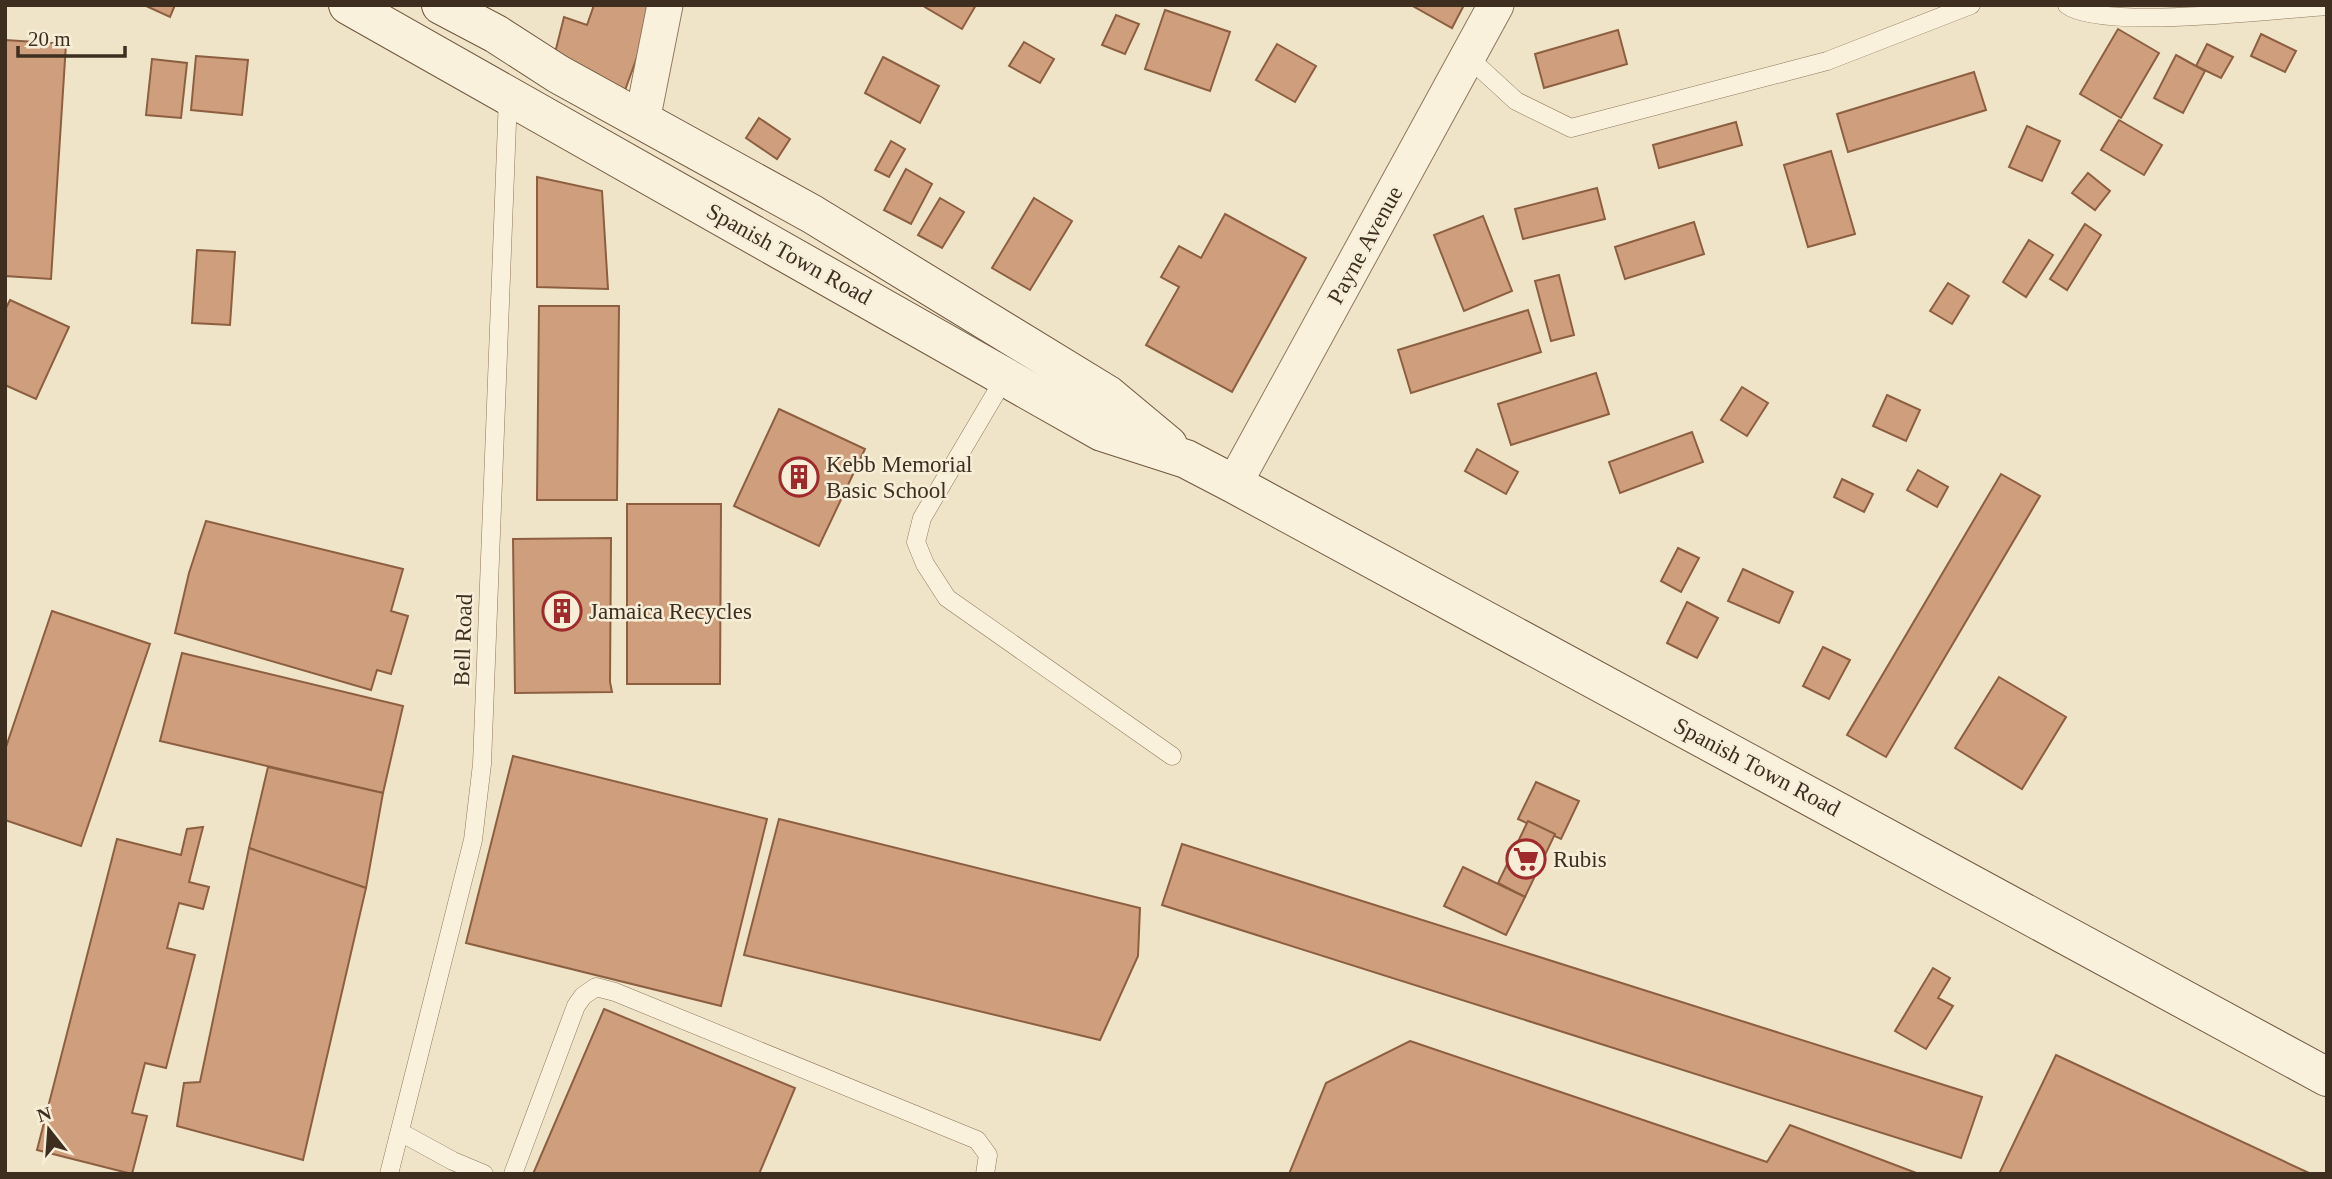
<svg xmlns="http://www.w3.org/2000/svg" width="2332" height="1179" font-family="'Times New Roman',serif">
<style>
.building{fill:#cf9f7d;stroke:#8d5f41;stroke-width:2}
.lines{fill:none;stroke-linecap:round;stroke-linejoin:round}
.lane-casing{stroke:#8d765c;stroke-width:19}
.street-casing{stroke:#8d765c;stroke-width:37}
.secondary-casing{stroke:#6f573f;stroke-width:40}
.lane{stroke:#faf1dc;stroke-width:18}
.street{stroke:#faf1dc;stroke-width:35}
.secondary{stroke:#faf1dc;stroke-width:38}
.labels{text-anchor:middle;dominant-baseline:central;stroke-width:5;stroke-linejoin:round;paint-order:stroke}
.street-label{font-size:23px;fill:#3d2e20;stroke:#f7eed8}
.poi-label{font-size:23px;fill:#3d2e20;stroke:#f7eed8;text-anchor:start}
</style>
<rect width="100%" height="100%" fill="#f0e4c8"/>
<!-- building -->
<g class="building">
<polygon points="144,5 175,5 170,17"/>
<polygon points="594,5 649,5 641,46 624,93 552,65 564,17 587,25"/>
<polygon points="926,5 976,5 962,29 925,7"/>
<polygon points="1411,5 1464,5 1452,28"/>
<polygon points="1165,10 1230,32 1210,91 1145,69"/>
<polygon points="1116,15 1139,24 1125,54 1102,45"/>
<polygon points="2118,29 2159,53 2121,118 2080,94"/>
<polygon points="1618,30 1627,64 1544,88 1535,54"/>
<polygon points="2261,34 2296,51 2285,72 2251,56"/>
<polygon points="5,40 66,44 51,279 5,276"/>
<polygon points="1024,42 1054,59 1040,83 1009,66"/>
<polygon points="1277,44 1316,66 1295,102 1256,80"/>
<polygon points="2207,44 2233,57 2221,78 2196,66"/>
<polygon points="2176,55 2205,71 2183,113 2154,98"/>
<polygon points="196,56 248,60 242,115 191,110"/>
<polygon points="883,57 939,86 920,123 865,93"/>
<polygon points="152,59 187,63 181,118 146,115"/>
<polygon points="1974,72 1986,110 1848,152 1837,114"/>
<polygon points="759,118 790,139 777,159 746,138"/>
<polygon points="2119,120 2162,145 2144,175 2101,150"/>
<polygon points="1736,122 1742,145 1659,168 1653,145"/>
<polygon points="2027,126 2060,141 2042,181 2009,167"/>
<polygon points="891,141 905,149 889,177 875,170"/>
<polygon points="1831,151 1855,234 1808,247 1784,165"/>
<polygon points="906,169 932,184 911,224 884,210"/>
<polygon points="2088,173 2110,191 2095,210 2072,193"/>
<polygon points="537,177 602,191 608,289 537,287"/>
<polygon points="1597,188 1605,219 1523,239 1515,209"/>
<polygon points="940,198 964,212 942,248 918,235"/>
<polygon points="1034,198 1072,221 1030,290 992,268"/>
<polygon points="1225,214 1306,258 1232,392 1146,345 1179,287 1161,277 1179,246 1201,258"/>
<polygon points="1483,216 1512,291 1464,311 1434,235"/>
<polygon points="1694,222 1704,254 1625,279 1615,247"/>
<polygon points="2085,224 2101,235 2067,290 2050,279"/>
<polygon points="2029,240 2053,255 2026,297 2003,282"/>
<polygon points="197,250 235,252 230,325 192,323"/>
<polygon points="1559,275 1574,335 1551,341 1535,281"/>
<polygon points="1948,283 1969,296 1952,324 1930,311"/>
<polygon points="10,300 69,327 36,399 5,385 5,310"/>
<polygon points="539,306 619,306 617,500 537,500"/>
<polygon points="1528,310 1541,352 1411,393 1398,350"/>
<polygon points="1596,373 1609,414 1511,445 1498,404"/>
<polygon points="1742,387 1768,403 1747,436 1721,420"/>
<polygon points="1887,395 1920,410 1906,441 1873,426"/>
<polygon points="779,409 865,449 819,546 734,506"/>
<polygon points="1692,432 1703,462 1620,493 1609,462"/>
<polygon points="1477,449 1518,472 1506,494 1465,471"/>
<polygon points="1918,470 1948,487 1937,507 1907,490"/>
<polygon points="2001,474 2040,496 1886,757 1847,735"/>
<polygon points="1842,479 1873,494 1864,512 1834,497"/>
<polygon points="627,504 721,504 720,684 627,684"/>
<polygon points="206,521 403,569 391,611 408,616 391,674 377,670 371,690 175,633 189,573"/>
<polygon points="611,538 610,682 612,692 515,693 513,539"/>
<polygon points="1678,548 1699,558 1681,592 1661,581"/>
<polygon points="1743,569 1793,592 1779,623 1728,601"/>
<polygon points="1687,602 1718,618 1697,658 1667,643"/>
<polygon points="52,611 150,644 81,846 5,820 5,750"/>
<polygon points="1823,647 1850,660 1829,699 1803,686"/>
<polygon points="182,653 403,706 383,793 160,741"/>
<polygon points="1999,677 2066,717 2022,789 1955,748"/>
<polygon points="513,756 767,819 721,1006 466,943"/>
<polygon points="268,767 383,793 366,888 249,848"/>
<polygon points="1536,782 1579,801 1561,839 1518,819"/>
<polygon points="779,819 1140,908 1138,956 1100,1040 744,955"/>
<polygon points="1528,821 1555,834 1525,897 1498,883"/>
<polygon points="203,827 189,882 209,887 203,909 179,903 167,948 195,955 166,1068 145,1063 132,1113 147,1116 132,1174 37,1150 117,839 181,855 187,829"/>
<polygon points="1182,844 1982,1097 1961,1158 1162,905"/>
<polygon points="249,848 366,888 303,1160 177,1126 184,1083 200,1082"/>
<polygon points="1463,867 1525,897 1506,935 1444,906"/>
<polygon points="1933,968 1950,978 1938,998 1953,1006 1926,1049 1895,1031"/>
<polygon points="604,1009 795,1088 759,1174 533,1174"/>
<polygon points="1410,1041 1767,1162 1790,1125 1919,1174 1289,1174 1326,1083"/>
<polygon points="2056,1055 2309,1173 1999,1174"/>
</g>
<g class="lines">
<!-- lane casing -->
<g class="lane-casing">
<g id="lane">
<path d="M2067,5c34,26 211,4 260,1"/>
<polyline points="1468,57 1516,101 1571,128 1827,61 1971,5"/>
<polyline points="1004,379 922,518 916,542 925,564 947,598 1172,756"/>
<polyline points="400,1132 453,1161 484,1174"/>
<polyline points="389,1174 473,840 482,764 508,97"/>
<polyline points="513,1174 576,1006 583,996 596,987 615,992 977,1140 988,1155 985,1174"/>
</g>
</g>
<!-- street casing -->
<g class="street-casing">
<g id="street">
<polyline points="642,121 665,5"/>
<polyline points="1234,484 1496,5"/>
</g>
</g>
<!-- secondary casing -->
<g class="secondary-casing">
<g id="secondary">
<polyline points="348,5 1102,432 1186,459 1234,484 2327,1077"/>
<polyline points="441,5 496,34 558,74 812,214 1108,395 1168,445"/>
</g>
</g>
<!-- lane -->
<use href="#lane" class="lane"/>
<!-- street -->
<use href="#street" class="street"/>
<!-- secondary -->
<use href="#secondary" class="secondary"/>
</g>
<!-- icons -->
<defs>
<g id="building-ring" transform="scale(2.0125)"><circle r="9.5" fill="#f7eed8" stroke="#9e2a2b" stroke-width="1.5"/><path d="M-4-6H4V6H1V3H-1V6H-4ZM-2.5-4.3h1.7v1.8h-1.7ZM.8-4.3h1.7v1.8H.8ZM-2.5-1h1.7V.8h-1.7ZM.8-1h1.7V.8H.8Z" fill="#9e2a2b"/></g>
<g id="supermarket-ring" transform="scale(2.0125)"><circle r="9.5" fill="#f7eed8" stroke="#9e2a2b" stroke-width="1.5"/><path d="M-6-5.5h2.5l.6 2H6L4.5 2H-2.5L-4.4-4H-6ZM-1.5 3.2a1.3 1.3 0 1 0 .1 0ZM3 3.2a1.3 1.3 0 1 0 .1 0Z" fill="#9e2a2b"/></g>
</defs>
<g fill-rule="evenodd">
<use href="#building-ring" x="799" y="477"/>
<use href="#building-ring" x="562" y="611"/>
<use href="#supermarket-ring" x="1526" y="859"/>
</g>
<g class="labels">
<!-- street labels -->
<g class="street-label">
<text transform="translate(1365 245) rotate(-61)">Payne Avenue</text>
<text transform="translate(789 254) rotate(29)">Spanish Town Road</text>
<text transform="translate(463 640) rotate(-88)">Bell Road</text>
<text transform="translate(1757 767) rotate(28)">Spanish Town Road</text>
</g>
<!-- poi labels -->
<g class="poi-label">
<text x="826" y="464">Kebb Memorial<tspan x="826" dy="26">Basic School</tspan></text>
<text x="589" y="611">Jamaica Recycles</text>
<text x="1553" y="859">Rubis</text>
</g>
</g>
<!-- border -->
<rect width="2332" height="1179" fill="none" stroke="#3d2e20" stroke-width="14"/>
<!-- north arrow -->
<g transform="translate(49 1130) rotate(343)" stroke="#f7eed8" stroke-width="5" paint-order="stroke">
<path d="M0-5L12 26L0 18L-12 26Z" fill="#3d2e20"/>
<text y="-10" font-size="19" font-weight="bold" text-anchor="middle" fill="#3d2e20">N</text>
</g>
<!-- scale -->
<path d="M18 46v10h107v-10" fill="none" stroke="#3d2e20" stroke-width="3.5"/>
<text x="28" y="46" font-size="21" fill="#3d2e20" stroke="#f7eed8" stroke-width="5" paint-order="stroke">20 m</text>
</svg>
